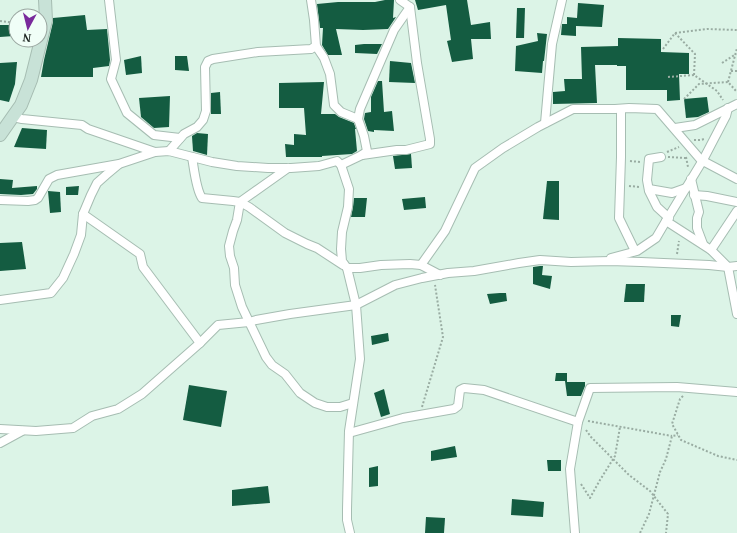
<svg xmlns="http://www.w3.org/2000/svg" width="737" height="533" font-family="'PT Serif',serif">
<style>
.building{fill:#145c41}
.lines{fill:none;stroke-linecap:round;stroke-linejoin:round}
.street-casing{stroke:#a6bdb2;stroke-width:10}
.secondary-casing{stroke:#a6bdb2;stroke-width:14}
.path{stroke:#99aca2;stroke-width:2;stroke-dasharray:2 2;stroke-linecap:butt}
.street{stroke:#fff;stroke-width:8}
.secondary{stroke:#c8e2d7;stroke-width:12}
</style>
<rect width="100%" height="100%" fill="#dcf4e7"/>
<!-- building -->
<g class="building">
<polygon points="385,0 394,0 393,18 396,17 388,29 363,30 336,29 342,55 328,55 322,45 323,28 320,28 317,4 338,2 375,2"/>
<polygon points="415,0 467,0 471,25 490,22 491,39 471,39 473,59 452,62 447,41 451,40 446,5 418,10"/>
<polygon points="578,3 604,5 602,27 576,26 576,36 561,35 562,24 567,24 567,17 577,18"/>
<polygon points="517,8 525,8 524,38 516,38"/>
<polygon points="85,15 87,30 107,29 110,60 109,66 93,68 93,77 41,77 44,60 53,22 53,18"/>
<polygon points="0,25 15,25 14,36 0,37"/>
<polygon points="537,33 547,34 544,61 543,61 542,73 515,71 516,46 538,41"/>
<polygon points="618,38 661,39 661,52 689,53 689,74 679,74 680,100 667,101 667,90 626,90 626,66 617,66 617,65 595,65 597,103 553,104 553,92 565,91 564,79 582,79 581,47 618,46"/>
<polygon points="364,44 382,44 377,54 355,53 355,45"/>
<polygon points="141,56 142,73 126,75 124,60"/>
<polygon points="175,56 187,56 189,71 175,70"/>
<polygon points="390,61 411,63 415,83 389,82"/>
<polygon points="17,62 15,84 9,102 0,100 0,63"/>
<polygon points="378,81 382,81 384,112 392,111 394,131 374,130 374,132 368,131 364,119 365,113 371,112 371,97"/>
<polygon points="324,82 321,114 335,114 339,117 354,123 356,129 355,129 357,151 352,154 322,156 322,157 286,157 285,144 294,145 294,134 306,135 304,108 279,108 279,83"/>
<polygon points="220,92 221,114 211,114 211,93"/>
<polygon points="170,96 169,127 154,128 141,117 139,98"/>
<polygon points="707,97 709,112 698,117 686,118 684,99"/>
<polygon points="22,128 47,130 46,149 14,147"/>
<polygon points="197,133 208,134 207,155 193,151 192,136"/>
<polygon points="411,154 412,168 395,169 393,156"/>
<polygon points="0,179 13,180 12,188 37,186 37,189 33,194 21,195 0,194"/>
<polygon points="547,181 559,181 559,220 543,219"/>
<polygon points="79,186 78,195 66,195 66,187"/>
<polygon points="48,191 60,192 61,212 50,213"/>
<polygon points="425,197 426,208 404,210 402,199"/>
<polygon points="354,198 367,198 365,217 351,217 353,207"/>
<polygon points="22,242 26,269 0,271 0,243"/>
<polygon points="540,266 543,266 542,275 552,276 550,289 533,284 533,267"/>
<polygon points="626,284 645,284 644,302 624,302"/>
<polygon points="500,293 506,293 507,301 490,304 487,294"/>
<polygon points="671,315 681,315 679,327 671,326"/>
<polygon points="388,333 389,341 372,345 371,336"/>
<polygon points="556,373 567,373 567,382 585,382 585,386 581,396 567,396 565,381 555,381"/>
<polygon points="189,385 227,391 221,427 183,420"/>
<polygon points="384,389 390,414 381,417 374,393"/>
<polygon points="455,446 457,457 431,461 431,451"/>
<polygon points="547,460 561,460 561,471 548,471"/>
<polygon points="378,466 378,486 369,487 369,468"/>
<polygon points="268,486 270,503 232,506 232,490"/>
<polygon points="512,499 544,502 543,517 511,515"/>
<polygon points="426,517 445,518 444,533 425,533"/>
</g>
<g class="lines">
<!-- street casing -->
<g class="street-casing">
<g id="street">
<polyline points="109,0 116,60 111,79 127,113 154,135 180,138"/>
<polyline points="311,0 314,20 316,46 324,58 330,74 334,105 341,112 358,119"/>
<polyline points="728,108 726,116 703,160 666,221 711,250 728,267 737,314"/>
<polyline points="621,109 621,157 619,218 635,251"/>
<polyline points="13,117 22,119 82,125 88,129 155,152"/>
<polyline points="545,123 552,44 562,0"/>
<polyline points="675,128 695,125 737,104"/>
<polyline points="169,151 184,134 197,127 203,120 206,111 205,67 208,61 213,59 258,52 311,49 316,46"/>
<polyline points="362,155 397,150 406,150 430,144 430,139 417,63 410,7"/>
<path d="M192,157c2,11 4,33 10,41l31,3 7,1 9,5 36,26 22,11 10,4 26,17"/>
<polyline points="661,157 649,159 647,180 649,191 657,207 669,218"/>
<polyline points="341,165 362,155 367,151 364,136 358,119 360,109 394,30 410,7 400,0"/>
<polyline points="288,168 240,202 237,220 233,231 229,246 230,256 234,268 235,285 242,307 266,357 272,365 285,374 300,393 315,403 327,407 340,407 353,403"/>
<polyline points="691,179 699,212 697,218 697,228 703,244"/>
<polyline points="649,189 672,193 686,188"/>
<polyline points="694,195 707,196 737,202"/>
<polyline points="0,200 28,201 35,200 38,198 49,179 57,175 119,164 155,152 169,151 212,162 237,166 268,168 291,168 319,166 337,161 341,165 349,189 348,207 342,232 341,249 342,261 347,268"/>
<polyline points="83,214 140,254 143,267 200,343"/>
<polyline points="711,250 737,211"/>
<polyline points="611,258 637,251 656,238 666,221"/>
<polyline points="421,265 445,231 475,168 503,148 538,127 573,109 615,109 629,108 657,109 701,160 737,179"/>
<polyline points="0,300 51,293 63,278 74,254 81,235 83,214 91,195 97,183 106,175 118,165"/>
<polyline points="0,429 36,431 73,428 92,416 118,409 142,394 200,343 218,325 249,322 256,320 290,314 356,305 395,285 422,278 448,273 474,271 519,263 540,260 571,262 610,261 641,262 709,265 728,267 737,266"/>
<polyline points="349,433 403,418 454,409 458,406 460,390 464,388 484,390 578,422 590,388 677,387 737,392"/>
<polyline points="0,443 22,431"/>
<polyline points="350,533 347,520 347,509 349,431 360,359 356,305 347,268 360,268 381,265 410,264 421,265 440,275"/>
<polyline points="575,533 570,469 578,422"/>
</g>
</g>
<!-- secondary casing -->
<g class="secondary-casing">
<polyline id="secondary" points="0,135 21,105 31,80 46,20 45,0"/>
</g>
<!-- path -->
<g class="path">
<polyline points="0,21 16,23"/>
<polyline points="675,33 707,29 737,30"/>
<polyline points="663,49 675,33 695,54 694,75"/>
<polyline points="722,63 736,54"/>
<polyline points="731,71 737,71"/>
<polyline points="668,77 694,75 717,91 723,100"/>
<polyline points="728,82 737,48"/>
<polyline points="684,99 699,84 728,82 737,92"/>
<polyline points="694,140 701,140 704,139"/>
<polyline points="667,152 679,147"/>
<polyline points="668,157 686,158"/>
<polyline points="686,157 688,167"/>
<polyline points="630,161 640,162"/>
<polyline points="629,186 640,187"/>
<polyline points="677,254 679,241"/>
<polyline points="683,396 680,399 672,424 681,440 718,456 737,460"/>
<polyline points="422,407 443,337 435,285"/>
<polyline points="588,421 672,436"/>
<polyline points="586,430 591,437 629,475 650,491 668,514 666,533"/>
<polyline points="581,484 590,498 600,480 615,456 620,427"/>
<polyline points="640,533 649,514 660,472 666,459 672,436 678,435"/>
</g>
<!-- street -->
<use href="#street" class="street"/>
<!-- secondary -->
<use href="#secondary" class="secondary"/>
</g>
<!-- north arrow -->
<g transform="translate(28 28) rotate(187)"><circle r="19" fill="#f0fef7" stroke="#9aa6a0"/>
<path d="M0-3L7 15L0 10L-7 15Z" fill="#792a9c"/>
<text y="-6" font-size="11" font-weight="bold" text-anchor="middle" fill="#19211d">N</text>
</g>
</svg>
